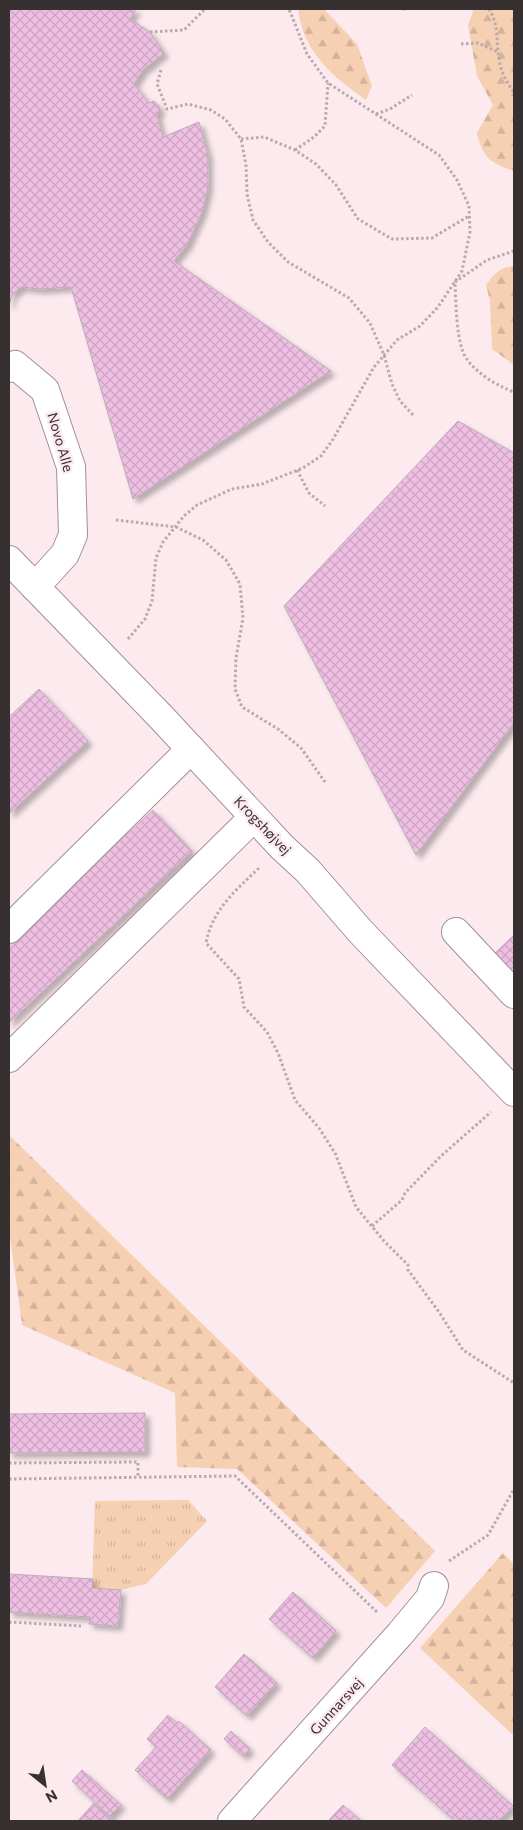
<svg xmlns="http://www.w3.org/2000/svg" width="523" height="1830" font-family="Commissioner,sans-serif">
<style>
.grass{fill:url(#grass-tufts)}
.forest{fill:url(#forest-firs)}
.building{fill:url(#building-cross-hatch);stroke:#baadb6;filter:url(#shadow)}
.lines{fill:none;stroke-linecap:round;stroke-linejoin:round}
.minor-casing{stroke:#a19195;stroke-width:30}
.path{stroke:#b8aaad;stroke-width:3;stroke-dasharray:2.5 2.5;stroke-linecap:butt}
.minor{stroke:#fff;stroke-width:28}
.labels{text-anchor:middle;dominant-baseline:central;stroke-width:5;stroke-linejoin:round;paint-order:stroke}
.street-label{font-size:14px;fill:#363031;stroke:#fceaee}
</style>
<defs>
<pattern id="grass-tufts" width="24" height="20" patternUnits="userSpaceOnUse" patternTransform="scale(1.25)"><rect width="24" height="20" fill="#f6d0b3"/><path d="M3 7l-1-3M5 7V3M7 7l1-3M15 17l-1-3M17 17v-4M19 17l1-3" fill="none" stroke="#d4b39a"/></pattern>
<pattern id="forest-firs" width="22" height="20" patternUnits="userSpaceOnUse" patternTransform="scale(1.25)"><rect width="22" height="20" fill="#f6d0b3"/><path d="M5 1l3.5 6h-7zM16 11l3.5 6h-7z" fill="#d4b39a"/></pattern>
<pattern id="building-cross-hatch" width="8" height="8" patternUnits="userSpaceOnUse" patternTransform="scale(1.25)"><rect width="8" height="8" fill="#eebfe2"/><path d="M0 0l8 8M0 8l8-8" fill="none" stroke="#cda4c2"/></pattern>
<filter id="shadow"><feDropShadow dx="4.5" dy="4.5" stdDeviation="2.5" flood-color="#0004"/></filter>
</defs>
<rect width="100%" height="100%" fill="#fceaee"/>
<!-- grass -->
<polygon class="grass" points="188,1500 207,1521 146,1584 121,1590 92,1588 95,1501"/>
<!-- forest -->
<g class="forest">
<path d="M298,9h26l33,35 15,42 -6,14c-33,-23 -63,-48 -68,-91z"/>
<path d="M474,9h40v162c-23,-8 -31,-12 -37,-38l16,-28 -16,-29 -9,-51z"/>
<path d="M514,266v99l-22,-16 -2,-48 -4,-16c8,-11 14,-18 28,-19z"/>
<polygon points="9,1135 435,1551 386,1608 237,1469 177,1467 175,1393 22,1325 9,1229"/>
<polygon points="503,1553 514,1564 514,1736 420,1648"/>
</g>
<!-- building -->
<g class="building">
<polygon points="9,9 136,9 130,19 150,32 164,53 143,70 134,84 149,103 154,101 158,105 160,109 157,116 163,137 199,122 208,156 208,188 202,212 187,245 174,261 331,371 133,499 71,287 40,289 21,287 12,295 9,306"/>
<polygon points="458,421 514,453 514,723 416,855 284,606"/>
<polygon points="39,689 88,741 9,814 9,717"/>
<polygon points="153,810 192,851 9,1023 9,944"/>
<polygon points="514,935 514,979 492,956"/>
<polygon points="145,1413 145,1452 9,1453 9,1414"/>
<polygon points="9,1574 93,1579 92,1588 121,1590 118,1626 89,1624 90,1617 9,1612"/>
<polygon points="293,1592 336,1631 313,1658 269,1619"/>
<polygon points="244,1654 277,1683 247,1716 215,1687"/>
<polygon points="168,1715 177,1723 179,1721 211,1750 167,1799 135,1770 156,1747 147,1739"/>
<polygon points="425,1727 513,1806 499,1821 455,1821 392,1765"/>
<polygon points="231,1731 250,1749 243,1756 224,1739"/>
<polygon points="82,1770 121,1805 110,1816 72,1781"/>
<polygon points="94,1803 108,1816 114,1821 78,1821"/>
<polygon points="343,1805 361,1821 328,1821"/>
</g>
<g class="lines">
<!-- minor casing -->
<g class="minor-casing">
<g id="minor">
<polyline points="9,368 15,365 45,390 71,467 73,535 65,554 35,587"/>
<polyline points="9,560 161,717 282,847 308,871 360,931 514,1092"/>
<polyline points="9,929 191,749"/>
<polyline points="456,932 514,994"/>
<polyline points="9,1058 254,817"/>
<polyline points="232,1821 400,1634 430,1598 434,1586"/>
</g>
</g>
<!-- path -->
<g class="path">
<polyline points="403,9 408,9"/>
<path d="M489,9c10,15 7,33 10,50 2,13 7,23 15,33"/>
<polyline points="150,32 184,30 205,9"/>
<polyline points="461,44 478,43 498,52"/>
<polyline points="161,70 157,84 167,109 188,104 211,110 225,119 241,139 246,165 247,194 253,220 268,242 288,262 349,298 370,323 384,355 392,384 400,401 414,416"/>
<polyline points="376,114 390,109 412,95"/>
<polyline points="241,139 264,137 295,150 316,164 336,185 358,219 392,239 432,238 469,216"/>
<polyline points="295,150 314,137 325,126 328,83"/>
<path d="M514,251l-27,9 -32,22c1,21 1,51 8,70 7,18 34,34 51,40"/>
<polyline points="297,470 309,493 325,506"/>
<polyline points="116,520 176,527 203,540 226,560 240,584 243,618 236,658 235,689 242,707 278,729 301,748 325,782"/>
<polyline points="128,639 145,619 152,601 156,558 163,542 184,516 197,505 232,489 262,484 303,468 321,456 332,441 374,367 397,340 420,326 438,307 462,271 470,232 469,206 457,180 439,155 328,83 307,54 289,9"/>
<path d="M259,868c-23,22 -47,42 -53,75l33,36 5,28 23,25 11,21 17,47 24,28 16,25 21,54 28,34 24,24v5l31,42 24,38 51,33"/>
<polyline points="372,1226 402,1200 405,1193 441,1156 491,1112"/>
<polyline points="9,1463 138,1462 138,1477"/>
<polyline points="9,1479 235,1476 378,1613"/>
<polyline points="449,1561 488,1535 514,1489"/>
<polyline points="9,1622 81,1626"/>
</g>
<!-- minor -->
<use href="#minor" class="minor"/>
</g>
<g class="labels">
<!-- street labels -->
<g class="street-label">
<text transform="translate(61 442) rotate(74)">Novo Alle</text>
<text transform="translate(263 825) rotate(46)">Krogshøjvej</text>
<text transform="translate(336 1706) rotate(-48)">Gunnarsvej</text>
</g>
</g>
<!-- border -->
<rect width="523" height="1830" fill="none" stroke="#363031" stroke-width="20"/>
<!-- north arrow -->
<g transform="translate(45 1785) rotate(150)" stroke="#fceaee" stroke-width="4" paint-order="stroke">
<path d="M0-4L9 19L0 12L-9 19Z" fill="#363031"/>
<text y="-8" font-size="14" font-weight="bold" text-anchor="middle" fill="#363031">N</text>
</g>
</svg>
